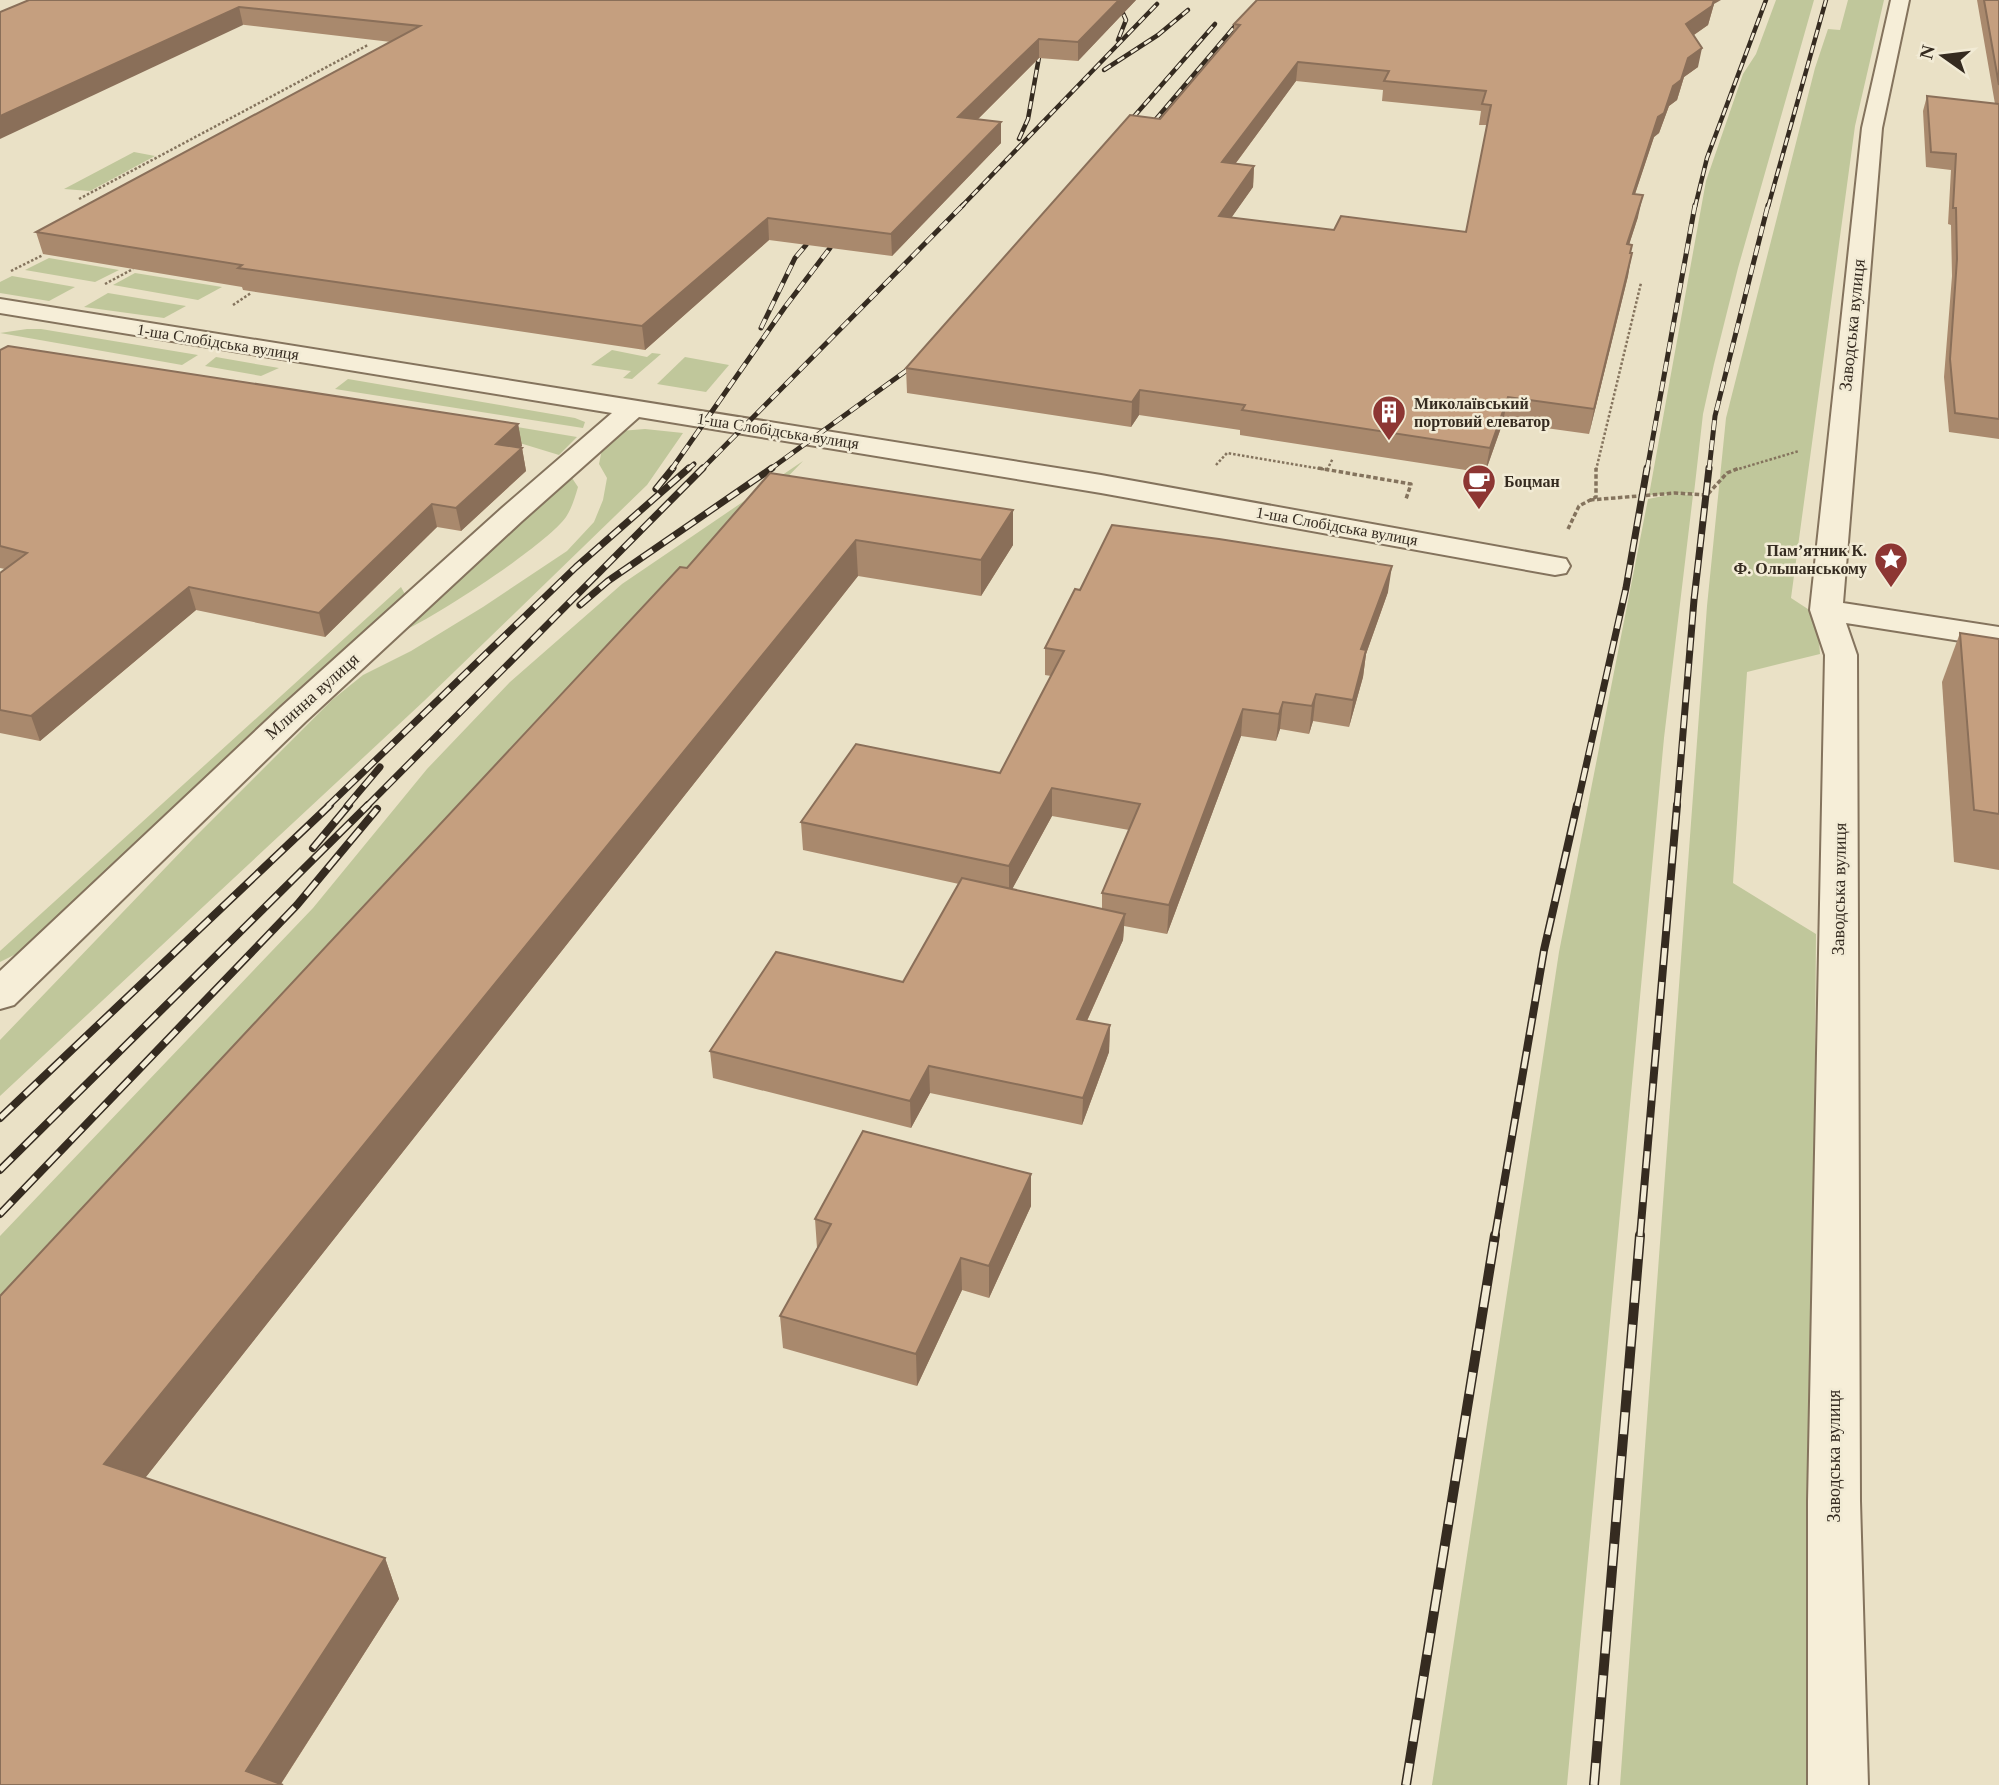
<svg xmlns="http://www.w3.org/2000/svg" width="1999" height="1785" font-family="'Times New Roman',serif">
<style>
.green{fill:#c0c79b}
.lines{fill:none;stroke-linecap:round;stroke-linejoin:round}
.street-casing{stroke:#84735d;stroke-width:4}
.path-far1{stroke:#84735d;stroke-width:2.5;stroke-dasharray:2.5 2;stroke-linecap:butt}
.path{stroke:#84735d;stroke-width:3.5;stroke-dasharray:4.5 2.5;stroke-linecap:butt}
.street{fill:#f6eed8;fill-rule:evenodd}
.rail-far4-casing{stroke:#352b20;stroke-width:4.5}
.rail-far3-casing{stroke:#352b20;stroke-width:5}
.rail-far2-casing{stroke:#352b20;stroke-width:7}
.rail-far1-casing{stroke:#352b20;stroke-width:8}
.rail-casing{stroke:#352b20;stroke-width:10}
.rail-far4{stroke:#f2ebd5;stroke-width:2.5;stroke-dasharray:8;stroke-linecap:butt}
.rail-far3{stroke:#f2ebd5;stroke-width:3.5;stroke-dasharray:10;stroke-linecap:butt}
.rail-far2{stroke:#f2ebd5;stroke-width:4.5;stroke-dasharray:13;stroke-linecap:butt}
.rail-far1{stroke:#f2ebd5;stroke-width:5;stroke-dasharray:17;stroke-linecap:butt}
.rail{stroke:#f2ebd5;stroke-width:7;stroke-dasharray:22;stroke-linecap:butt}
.wall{fill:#a9896d;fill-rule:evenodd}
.shaded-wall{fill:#8a6f59}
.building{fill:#c59f7f;stroke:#8a6f59;stroke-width:2;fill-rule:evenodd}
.labels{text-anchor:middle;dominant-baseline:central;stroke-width:5;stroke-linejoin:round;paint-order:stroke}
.far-street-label{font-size:16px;fill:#352b20;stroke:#f2ebd5}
.far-poi-label{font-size:16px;font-weight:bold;fill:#352b20;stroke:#f2ebd5;text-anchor:start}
.street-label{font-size:18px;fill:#352b20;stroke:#f2ebd5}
</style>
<rect width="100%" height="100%" fill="#eae1c6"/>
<!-- green -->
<g class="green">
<polygon points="1776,0 1814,0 1738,268 1714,364 1703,414 1694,493 1649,495 1706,181 1743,74 1756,54"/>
<polygon points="1848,0 1884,0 1855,126 1791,598 1817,615 1820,654 1747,672 1733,883 1816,934 1809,1785 1620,1785 1707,606 1726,418 1815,68 1828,29 1840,30"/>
<polygon points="134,152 155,156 90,191 64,189"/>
<polygon points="49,258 119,270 95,282 25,270"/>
<polygon points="135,273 222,287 198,300 113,285"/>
<polygon points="12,276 75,287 49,301 0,293 0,282"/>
<polygon points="108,293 186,306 164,318 84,307"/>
<polygon points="27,329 41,329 198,355 182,365 0,333"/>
<polygon points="612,350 647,357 652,353 661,354 632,379 623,378 631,371 591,365"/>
<polygon points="216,357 279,368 261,376 205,366"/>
<polygon points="685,357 729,365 706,392 657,384"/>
<polygon points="348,379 575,418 585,422 583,428 335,389"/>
<polygon points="329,396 577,437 559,455 523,444 309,411"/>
<polygon points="645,429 683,433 647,485 424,701 0,1096 0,1040 193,839 332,700 363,675 411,651 483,607 567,551 594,522 603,500 607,478 599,464 602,449 620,431"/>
<polygon points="803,461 775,490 0,1360 0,1236 313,908 427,769 510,682 622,584"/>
<path d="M572,478l6,9c-3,10 -6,21 -12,30 -21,29 -132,101 -167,116l165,-153z"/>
<polygon points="1673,494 1693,495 1664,738 1567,1785 1432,1785 1559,952 1648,499"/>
<polygon points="401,587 407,598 265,720 18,953 0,962 0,951"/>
</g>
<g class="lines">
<!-- street casing -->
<g class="street-casing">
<g id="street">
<polygon points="1891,0 1909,0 1882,128 1843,603 1999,627 1999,647 1846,623 1857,655 1860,1501 1868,1785 1808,1785 1808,1501 1825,655 1810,610 1862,128"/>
<polygon points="0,299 1101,475 1555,557 1566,559 1570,566 1566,573 1555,575 1101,493 639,417 522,521 305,722 14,1005 0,1009 0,971 281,707 502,508 612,413 0,313"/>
</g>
</g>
<!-- path-far1 -->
<g class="path-far1">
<polyline points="79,199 368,45"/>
<polyline points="11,271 43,255"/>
<polyline points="105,284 133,269"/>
<polyline points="233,305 251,293"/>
<polyline points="1216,465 1227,453 1328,470"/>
<polyline points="1327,470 1333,458"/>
<polyline points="1596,470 1641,283"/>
<polyline points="1735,470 1799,451"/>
</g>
<!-- path -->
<g class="path">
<polyline points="1318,468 1411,484 1406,499"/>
<polyline points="1590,500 1675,493 1707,495 1727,473 1739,468"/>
<polyline points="1568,529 1579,506 1596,497 1596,468"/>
</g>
<!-- street -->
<use href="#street" class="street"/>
<!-- rail-far4 casing -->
<g class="rail-far4-casing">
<g id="rail-far4">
<polyline points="1117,0 1126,20 1118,40"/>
<polyline points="1104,70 1158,35 1188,10"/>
<polyline points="1123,129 1215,24"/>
<polyline points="1145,132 1236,25"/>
<polyline points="1019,139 1028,119 1039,57"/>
<polyline points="961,207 1157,4"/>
<polyline points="1695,207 1707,158 1766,0"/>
<polyline points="1768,207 1826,0"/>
</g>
</g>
<!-- rail-far3 casing -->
<g class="rail-far3-casing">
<g id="rail-far3">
<polyline points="761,328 795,258 806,245"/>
<polyline points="671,470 785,307 830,248"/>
<polyline points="687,470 694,464"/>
<polyline points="701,470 963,205"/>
<polyline points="769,470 921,360"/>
<polyline points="1647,470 1695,205"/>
<polyline points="1709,470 1715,416 1768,205"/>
</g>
</g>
<!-- rail-far2 casing -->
<g class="rail-far2-casing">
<g id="rail-far2">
<polyline points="656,489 673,468"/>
<polyline points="580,605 608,581 772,468"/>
<polyline points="328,806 576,567 689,468"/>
<polyline points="347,806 380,767"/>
<polyline points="367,806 703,468"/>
<polyline points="1577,806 1626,588 1647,468"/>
<polyline points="1677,806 1694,600 1709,468"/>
</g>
</g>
<!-- rail-far1 casing -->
<g class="rail-far1-casing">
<g id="rail-far1">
<polyline points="313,848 349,805"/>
<polyline points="0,1118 330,805"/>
<polyline points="0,1170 368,805"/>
<polyline points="0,1214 297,905 377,809"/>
<polyline points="1495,1236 1544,950 1577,805"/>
<polyline points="1640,1236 1677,805"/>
</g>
</g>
<!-- rail casing -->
<g class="rail-casing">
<g id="rail">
<polyline points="1406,1785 1495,1235"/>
<polyline points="1594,1785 1640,1235"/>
</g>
</g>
<!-- rail-far4 -->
<use href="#rail-far4" class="rail-far4"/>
<!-- rail-far3 -->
<use href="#rail-far3" class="rail-far3"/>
<!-- rail-far2 -->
<use href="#rail-far2" class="rail-far2"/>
<!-- rail-far1 -->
<use href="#rail-far1" class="rail-far1"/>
<!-- rail -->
<use href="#rail" class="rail"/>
</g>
<!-- wall -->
<g class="wall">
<polygon points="29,0 1136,0 1078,61 1039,58 977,120 1001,143 892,256 769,240 645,350 243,290 242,287 43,254 36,232 391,42"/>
<polygon points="1977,0 1999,0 1999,439 1949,432 1944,377 1952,276 1951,225 1948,224 1951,170 1926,167 1923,111 1927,96 1995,104"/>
<path d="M1714,4l-6,21 -14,10 4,32 -14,10 -7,23 -8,6 -10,27 -5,4 -19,57 3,23 -9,27 1,9 -2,23 -39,158 -86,-12 -18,51 -245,-38v-5l-101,-15 -8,12 -224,-34 -1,-25 254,-249 73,-86 1,-9zM1296,81l87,9 -1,11 99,10 -2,14h8l-21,107 -132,-2 -103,-12 22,-31 1,-21 -18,-3z"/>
<polygon points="0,350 518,424 522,446 519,448 522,448 526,471 461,531 437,527 325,637 196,610 40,741 0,733 0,573 5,569 0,568"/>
<polygon points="1013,510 1013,545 981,596 858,576 145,1478 385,1558 399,1599 281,1784 0,1785 0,1296 687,568"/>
<path d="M1080,590l308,2 -22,62 -3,23 -14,50 -36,-6 -4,13 -29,-5 -4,12 -35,-5 -74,198 -43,-8 -1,14 -36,81 23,4 -1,27 -27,73 -152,-32 -19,35 -198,-50 -3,-27 193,-69 56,-98 -156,-34 -2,-28 199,-49 51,-97 -6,-1v-27zM1052,816l77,14 -27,63v16l-90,-20z"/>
<polygon points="1960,633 1999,639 1999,870 1954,862 1942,682"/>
<polygon points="1031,1206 989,1298 962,1290 917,1386 783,1348 780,1316 817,1248 815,1219"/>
</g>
<!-- shaded-wall -->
<g class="shaded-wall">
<polygon points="1119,0 1136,0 1078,61 1078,42"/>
<polygon points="1714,0 1721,0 1714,4 1708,25 1682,43 1686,24"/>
<polygon points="239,7 243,25 0,139 0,116"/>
<polygon points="1039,39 1039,58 959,138 958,117"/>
<polygon points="1702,48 1698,67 1684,77 1677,100 1669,106 1659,133 1654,137 1628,215 1633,194 1658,117 1673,86 1688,58"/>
<polygon points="1298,62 1296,81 1221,183 1222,162"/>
<polygon points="1001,122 1001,143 892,256 891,234"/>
<polygon points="1254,166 1253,187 1217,238 1219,216"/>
<polygon points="1643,195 1638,217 1622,267 1627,244"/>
<polygon points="768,218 769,240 645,350 642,326"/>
<polygon points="1632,253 1628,276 1589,434 1594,409"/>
<polygon points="1140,390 1139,415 1131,427 1132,402"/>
<polygon points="1508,397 1503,422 1485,473 1490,448"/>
<polygon points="518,424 522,446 500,467 496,444"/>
<polygon points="522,448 526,471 461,531 456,508"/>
<polygon points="432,504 437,527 325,637 319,613"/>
<polygon points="1013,510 1013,545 981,596 981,560"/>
<polygon points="856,540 858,576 123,1506 104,1464"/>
<polygon points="1392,566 1388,592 1366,654 1363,677 1349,727 1361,649"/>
<polygon points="189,587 196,610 40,741 31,716"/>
<polygon points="1316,694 1313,721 1309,734 1312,706"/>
<polygon points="1283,702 1280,729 1276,741 1279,714"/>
<polygon points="1243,709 1241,736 1167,934 1169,905"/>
<polygon points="1052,788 1052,816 1009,895 1009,866"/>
<polygon points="1125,914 1123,940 1076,1045 1077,1019"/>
<polygon points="1110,1025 1109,1052 1082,1125 1083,1098"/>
<polygon points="929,1066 930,1093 911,1128 910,1101"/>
<polygon points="1031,1174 1031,1206 989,1298 989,1266"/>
<polygon points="961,1258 962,1290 917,1386 916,1354"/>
<polygon points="385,1558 399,1599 280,1785 246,1771"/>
</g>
<!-- building -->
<g class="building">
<polygon points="29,0 1119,0 1078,42 1039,39 958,117 1001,122 891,234 768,218 642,326 238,268 242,265 36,232 420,26 239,7 0,116 0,12"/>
<path d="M1257,0h457l-2,6 -26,18 16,24 -14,10 -7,22 -8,6 -9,27 -6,4 -25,77 10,1 -16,49 5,1 -2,8h2l-38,156 -86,-12 -18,51 -248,-38 3,-5 -105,-15 -8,12 -226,-34 224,-253 30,4 80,-94 -6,-1zM1298,62l91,9 -5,10 102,10 -4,13 9,1 -25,127 -125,-16 -7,14 -115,-14 35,-50 -32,-4z"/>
<polygon points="1984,0 1999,0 1999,85"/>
<polygon points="1927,96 1999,104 1999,419 1955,413 1950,359 1957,259 1956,208 1953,208 1956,154 1931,152"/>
<polygon points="8,346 518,424 496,444 522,448 456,508 432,504 319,613 189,587 31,716 0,710 0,573 27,553 0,546 0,350"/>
<polygon points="770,473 1013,510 981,560 856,540 104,1464 385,1558 246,1771 283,1785 0,1785 0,1296 680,567 687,568"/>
<polygon points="1112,525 1219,539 1392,566 1361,649 1366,650 1353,700 1316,694 1312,706 1283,702 1279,714 1243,709 1169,905 1102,893 1140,804 1052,788 1009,866 801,822 856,744 1000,773 1064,651 1045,648 1075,589 1080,590"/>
<polygon points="1960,633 1999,639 1999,814 1974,810"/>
<polygon points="962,878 1125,914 1077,1019 1110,1025 1083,1098 929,1066 910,1101 710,1051 776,952 903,982"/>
<polygon points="863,1131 1031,1174 989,1266 961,1258 916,1354 780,1316 831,1224 815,1219"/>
</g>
<!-- icons -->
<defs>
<g id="building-pin" transform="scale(1.75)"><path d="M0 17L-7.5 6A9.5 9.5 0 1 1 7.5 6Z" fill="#8d3633" stroke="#f2ebd5"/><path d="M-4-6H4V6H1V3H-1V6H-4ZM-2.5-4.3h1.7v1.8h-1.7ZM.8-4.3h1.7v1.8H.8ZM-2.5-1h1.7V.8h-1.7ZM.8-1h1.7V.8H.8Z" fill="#fff"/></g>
<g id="cafe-pin" transform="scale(1.75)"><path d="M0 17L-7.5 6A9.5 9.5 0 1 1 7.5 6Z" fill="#8d3633" stroke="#f2ebd5"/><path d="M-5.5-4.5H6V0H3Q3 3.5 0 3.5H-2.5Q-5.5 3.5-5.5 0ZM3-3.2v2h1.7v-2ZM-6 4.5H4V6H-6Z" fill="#fff"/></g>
<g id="sight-pin" transform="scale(1.75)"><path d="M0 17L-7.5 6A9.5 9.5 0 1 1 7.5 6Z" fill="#8d3633" stroke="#f2ebd5"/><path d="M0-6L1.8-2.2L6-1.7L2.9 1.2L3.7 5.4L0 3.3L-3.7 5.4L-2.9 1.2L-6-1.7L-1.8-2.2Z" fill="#fff"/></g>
</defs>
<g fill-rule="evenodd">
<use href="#building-pin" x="1389" y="412"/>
<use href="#cafe-pin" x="1479" y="481"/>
<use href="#sight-pin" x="1891" y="559"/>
</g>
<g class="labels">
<!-- far-street labels -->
<g class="far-street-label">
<text transform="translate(218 342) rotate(9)">1-ша Слобідська вулиця</text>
<text transform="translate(778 431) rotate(9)">1-ша Слобідська вулиця</text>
<text transform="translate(1337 526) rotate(10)">1-ша Слобідська вулиця</text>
</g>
<!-- far-poi labels -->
<g class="far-poi-label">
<text x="1414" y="403">Миколаївський<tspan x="1414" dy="18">портовий елеватор</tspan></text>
<text x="1504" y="481">Боцман</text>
<text x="1867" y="550" text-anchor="end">Пам’ятник К.<tspan x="1867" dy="18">Ф. Ольшанському</tspan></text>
</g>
<!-- street labels -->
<g class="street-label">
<text transform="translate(1852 325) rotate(-84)">Заводська вулиця</text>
<text transform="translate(312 696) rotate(-42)">Млинна вулиця</text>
<text transform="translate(1839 889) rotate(-89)">Заводська вулиця</text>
<text transform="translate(1834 1456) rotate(-90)">Заводська вулиця</text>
</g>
</g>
<!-- north arrow -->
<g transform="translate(1943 56) rotate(284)" stroke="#f2ebd5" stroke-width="5" paint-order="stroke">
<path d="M0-5L12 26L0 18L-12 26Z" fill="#352b20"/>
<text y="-10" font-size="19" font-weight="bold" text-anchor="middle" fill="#352b20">N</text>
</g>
</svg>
